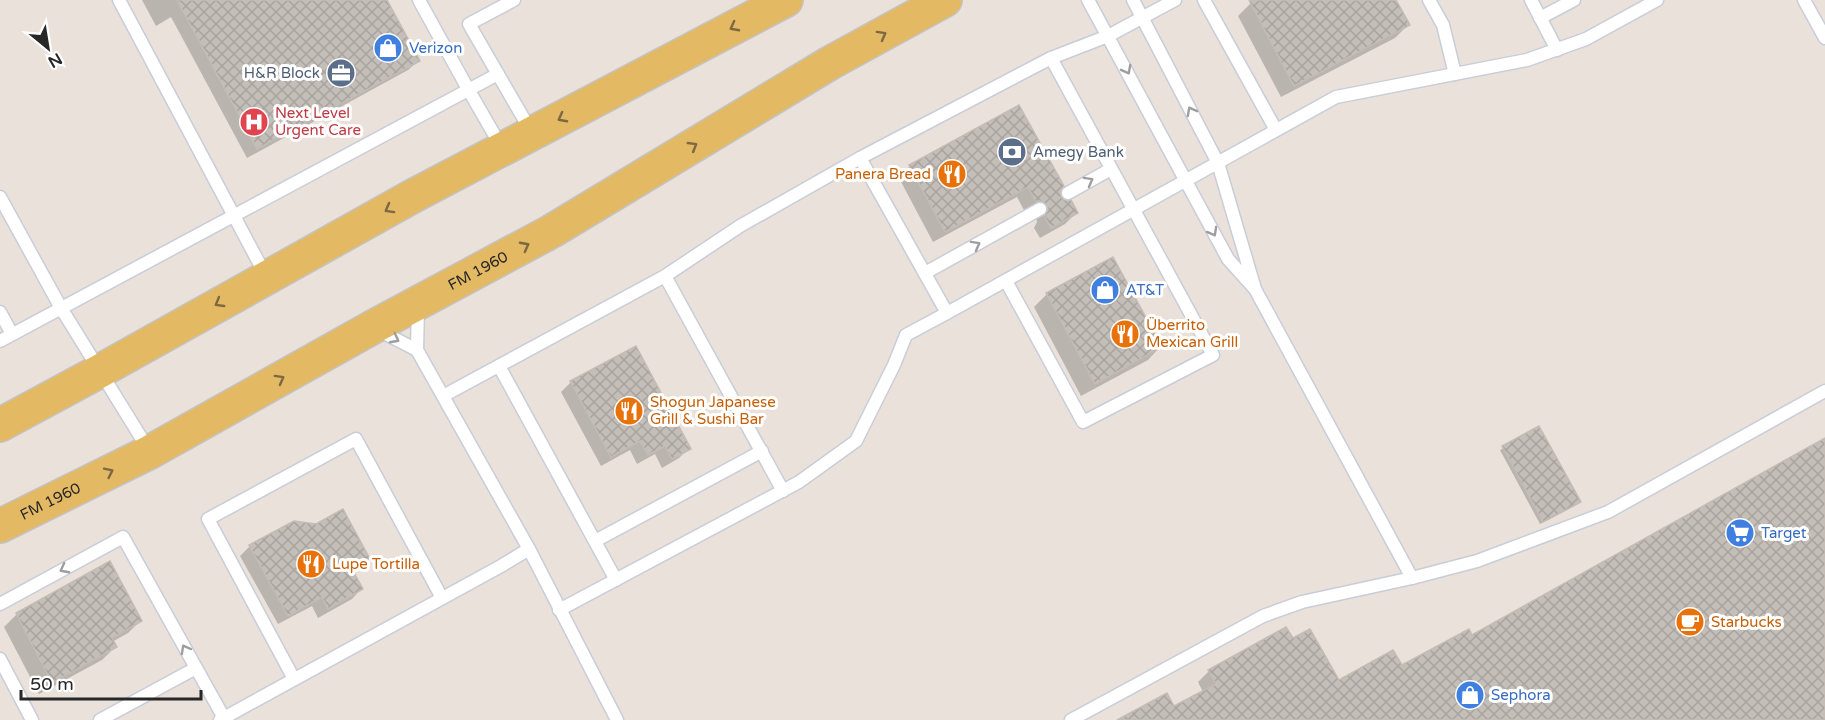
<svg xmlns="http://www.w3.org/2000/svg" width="1825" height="720" font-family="'Varela Round',sans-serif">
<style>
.shadow{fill:#0003}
.building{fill:url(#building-cross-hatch);stroke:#c4bcb4;stroke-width:1.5}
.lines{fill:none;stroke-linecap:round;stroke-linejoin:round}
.lane-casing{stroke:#c8cdd8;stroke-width:15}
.primary-casing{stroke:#c3c3c3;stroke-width:36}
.lane{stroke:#fff;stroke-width:12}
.primary{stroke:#e4b963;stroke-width:33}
.oneway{stroke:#7c6942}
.oneway2{stroke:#9e9e9e}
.labels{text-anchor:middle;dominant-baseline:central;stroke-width:6;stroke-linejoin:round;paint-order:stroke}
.shop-label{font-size:15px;fill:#366cbe;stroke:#fff;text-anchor:start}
.service-label{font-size:15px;fill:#4e5e75;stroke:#fff;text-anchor:end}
.health-label{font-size:15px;fill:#be3a42;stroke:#fff;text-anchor:start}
.food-label{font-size:15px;fill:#c56008;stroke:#fff;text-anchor:start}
.street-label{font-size:15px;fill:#272727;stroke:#fff}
</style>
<defs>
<pattern id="building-cross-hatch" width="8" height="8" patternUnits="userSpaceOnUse" patternTransform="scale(1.5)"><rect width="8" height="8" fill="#c4beb9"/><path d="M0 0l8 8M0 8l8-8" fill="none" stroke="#a8a39f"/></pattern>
</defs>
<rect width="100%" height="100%" fill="#e9e1da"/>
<!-- shadow -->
<g class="shadow">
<polygon points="142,0 386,0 418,61 408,70 247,158 171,17 156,26"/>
<polygon points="1257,0 1394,0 1408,25 1395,38 1281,97 1238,16 1251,3"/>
<polygon points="1019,107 1059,197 1076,213 1065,224 1040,238 1034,228 1037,222 1036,216 1025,212 1017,197 933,242 899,178 910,166"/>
<polygon points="1113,259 1160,347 1148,360 1081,396 1034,307 1047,294"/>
<polygon points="571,382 689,448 679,458 662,468 655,454 637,464 630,450 601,466 561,392"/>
<polygon points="1539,428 1576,505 1540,524 1500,450"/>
<polygon points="1825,439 1825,720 1120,720 1174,708 1203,692 1198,682 1209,671 1292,640 1338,682 1401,668 1471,637"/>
<polygon points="250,546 368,559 359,569 352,572 361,589 352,599 318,618 312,606 278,624 240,556"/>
<polygon points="17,614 141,620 128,633 112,642 115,647 102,660 39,694 4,627"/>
</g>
<!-- building -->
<g class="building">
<polygon points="177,0 387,0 420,61 257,149"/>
<polygon points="1249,0 1396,0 1410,25 1294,86"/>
<polygon points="1019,105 1064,186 1061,189 1061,196 1064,200 1071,200 1078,213 1051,228 1044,216 1048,210 1047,205 1041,201 1036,202 1028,187 945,232 909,165"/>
<polygon points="1113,257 1162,347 1095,384 1046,293"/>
<polygon points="636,346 691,449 672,459 665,446 648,455 640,441 611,457 570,381"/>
<polygon points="1539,426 1581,502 1543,522 1502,446"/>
<polygon points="1825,438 1825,720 1117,720 1167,693 1174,706 1216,684 1208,670 1286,627 1293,638 1310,629 1339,680 1393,650 1402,665 1469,629 1472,635"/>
<polygon points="343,509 370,559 352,569 363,589 328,609 322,597 288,616 249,545 294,521 316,524"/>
<polygon points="110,561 142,621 112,638 117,647 52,683 16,613"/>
</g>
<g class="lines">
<!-- lane casing -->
<g class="lane-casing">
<g id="lane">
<polyline points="119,0 266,276"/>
<polyline points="419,0 468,89 502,148"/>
<polyline points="514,0 469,24 532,133"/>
<polyline points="1088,0 1228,259 1255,289 1218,163 1133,0"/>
<polyline points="1204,0 1276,130"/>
<polyline points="1429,0 1443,25 1455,74"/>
<polyline points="1531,0 1557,50"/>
<polyline points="1804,0 1825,38"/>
<polyline points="1540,18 1574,0"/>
<polyline points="860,158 947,313"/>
<polyline points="1068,193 1111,169"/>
<polyline points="0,197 61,308 150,452"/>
<polyline points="925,273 1040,209"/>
<polyline points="665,276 783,491"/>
<polyline points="1006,281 1083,422 1213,355 1051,58"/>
<polyline points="1255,289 1412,578"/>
<polyline points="418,307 417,350 529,549 617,720"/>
<polyline points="0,312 12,334"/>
<polyline points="378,330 417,350"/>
<polyline points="0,341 498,74"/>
<polyline points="499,366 616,580"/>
<polyline points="443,396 665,276 740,226 860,158 1051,58 1108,36 1175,0"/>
<polyline points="595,541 762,451"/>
<polyline points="0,604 123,537 224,718"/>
<polyline points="559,610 799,482 856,441 894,365 906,335 947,313 1336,97 1527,60 1586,39 1657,0"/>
<polyline points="0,659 32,720"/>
<polyline points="294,679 208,519 356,439 442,598"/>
<polyline points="100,720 196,668"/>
<polyline points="220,720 501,566 529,549"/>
<polyline points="1071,720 1263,616 1302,602 1412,578 1477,561 1608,512 1825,391"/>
</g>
</g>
<!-- primary casing -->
<g class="primary-casing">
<g id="primary">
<polyline points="0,425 100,371 413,196 786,0"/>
<path id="s1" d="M0,526l150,-74 223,-125 179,-96 278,-168 115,-63"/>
</g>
</g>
<!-- lane -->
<use href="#lane" class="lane"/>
<!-- primary -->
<use href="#primary" class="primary"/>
</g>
<!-- one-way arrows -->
<defs><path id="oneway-chevron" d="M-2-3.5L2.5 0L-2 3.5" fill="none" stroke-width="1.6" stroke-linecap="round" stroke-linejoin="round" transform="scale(1.5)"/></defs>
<g class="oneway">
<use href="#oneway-chevron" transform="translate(734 27) rotate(152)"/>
<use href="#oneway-chevron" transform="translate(882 35) rotate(-29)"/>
<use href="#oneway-chevron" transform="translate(562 118) rotate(152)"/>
<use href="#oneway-chevron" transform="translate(693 146) rotate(-31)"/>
<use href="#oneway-chevron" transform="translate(389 209) rotate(151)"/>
<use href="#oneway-chevron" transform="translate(525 246) rotate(-28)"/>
<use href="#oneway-chevron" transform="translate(219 303) rotate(150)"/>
<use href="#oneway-chevron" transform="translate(280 379) rotate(-29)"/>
<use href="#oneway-chevron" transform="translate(109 472) rotate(-26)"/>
</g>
<g class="oneway2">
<use href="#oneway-chevron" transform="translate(1127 70) rotate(62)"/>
<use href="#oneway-chevron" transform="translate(1191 111) rotate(-118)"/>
<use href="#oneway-chevron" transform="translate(1089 181) rotate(-29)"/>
<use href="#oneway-chevron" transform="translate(1213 232) rotate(61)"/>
<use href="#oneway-chevron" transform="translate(976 245) rotate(-29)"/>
<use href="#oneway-chevron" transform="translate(395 339) rotate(28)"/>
<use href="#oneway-chevron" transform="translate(64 569) rotate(152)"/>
<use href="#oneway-chevron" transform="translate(185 649) rotate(-119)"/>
</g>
<!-- icons -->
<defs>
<g id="shop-disc" transform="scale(1.5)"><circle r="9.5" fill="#3f7fe0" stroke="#fff"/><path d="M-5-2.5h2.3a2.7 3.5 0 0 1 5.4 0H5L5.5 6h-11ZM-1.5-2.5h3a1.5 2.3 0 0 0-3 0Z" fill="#fff"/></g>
<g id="office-disc" transform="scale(1.5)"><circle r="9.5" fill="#5c6f8a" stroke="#fff"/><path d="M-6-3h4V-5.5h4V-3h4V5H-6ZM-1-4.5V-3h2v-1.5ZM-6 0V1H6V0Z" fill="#fff"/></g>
<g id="hospital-disc" transform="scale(1.5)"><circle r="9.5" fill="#e0444e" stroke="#fff"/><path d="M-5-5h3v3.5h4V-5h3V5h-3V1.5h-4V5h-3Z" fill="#fff"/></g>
<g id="bank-disc" transform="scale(1.5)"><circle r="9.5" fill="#5c6f8a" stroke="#fff"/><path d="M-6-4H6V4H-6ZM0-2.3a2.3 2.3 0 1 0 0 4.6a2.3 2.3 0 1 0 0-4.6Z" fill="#fff"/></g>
<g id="restaurant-disc" transform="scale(1.5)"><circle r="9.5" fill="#e8710a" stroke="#fff"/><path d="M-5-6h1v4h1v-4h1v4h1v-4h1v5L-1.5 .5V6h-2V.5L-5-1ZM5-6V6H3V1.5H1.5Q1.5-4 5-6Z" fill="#fff"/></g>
<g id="supermarket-disc" transform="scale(1.5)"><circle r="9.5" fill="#3f7fe0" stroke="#fff"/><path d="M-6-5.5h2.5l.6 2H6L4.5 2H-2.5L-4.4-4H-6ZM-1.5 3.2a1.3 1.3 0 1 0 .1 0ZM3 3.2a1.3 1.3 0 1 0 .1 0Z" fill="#fff"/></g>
<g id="cafe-disc" transform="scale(1.5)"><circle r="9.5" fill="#e8710a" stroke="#fff"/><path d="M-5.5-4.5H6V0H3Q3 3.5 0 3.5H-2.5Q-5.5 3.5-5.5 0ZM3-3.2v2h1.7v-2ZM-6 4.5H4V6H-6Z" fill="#fff"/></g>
</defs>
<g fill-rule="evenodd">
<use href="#shop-disc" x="388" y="48"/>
<use href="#office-disc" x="341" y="73"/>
<use href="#hospital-disc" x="254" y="122"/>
<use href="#bank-disc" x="1012" y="152"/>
<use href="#restaurant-disc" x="952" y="174"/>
<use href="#shop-disc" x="1105" y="290"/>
<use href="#restaurant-disc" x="1125" y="334"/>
<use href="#restaurant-disc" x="629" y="411"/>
<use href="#supermarket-disc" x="1740" y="533"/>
<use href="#restaurant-disc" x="311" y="564"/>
<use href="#cafe-disc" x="1690" y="622"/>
<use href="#shop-disc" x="1470" y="695"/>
</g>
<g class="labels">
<!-- shop labels -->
<g class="shop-label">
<text x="409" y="48">Verizon</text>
<text x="1126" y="290">AT&amp;T</text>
<text x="1761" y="533">Target</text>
<text x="1491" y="695">Sephora</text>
</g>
<!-- service labels -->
<g class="service-label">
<text x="320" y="73">H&amp;R Block</text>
<text x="1033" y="152" text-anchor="start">Amegy Bank</text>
</g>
<!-- health labels -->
<g class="health-label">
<text x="275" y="113">Next Level<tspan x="275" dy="17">Urgent Care</tspan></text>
</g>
<!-- food labels -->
<g class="food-label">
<text x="931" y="174" text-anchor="end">Panera Bread</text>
<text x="1146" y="325">Überrito<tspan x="1146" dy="17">Mexican Grill</tspan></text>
<text x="650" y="402">Shogun Japanese<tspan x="650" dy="17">Grill &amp; Sushi Bar</tspan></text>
<text x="332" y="564">Lupe Tortilla</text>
<text x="1711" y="622">Starbucks</text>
</g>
<!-- street labels -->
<g class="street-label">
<text stroke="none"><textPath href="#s1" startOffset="542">FM 1960</textPath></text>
<text stroke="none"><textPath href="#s1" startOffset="56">FM 1960</textPath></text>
</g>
</g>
<!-- north arrow -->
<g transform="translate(48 48) rotate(150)" stroke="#ffffff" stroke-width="4.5" paint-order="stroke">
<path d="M0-4.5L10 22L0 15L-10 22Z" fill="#272727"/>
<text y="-9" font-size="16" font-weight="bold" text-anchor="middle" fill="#272727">N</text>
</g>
<!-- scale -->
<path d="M21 690v9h180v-9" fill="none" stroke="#272727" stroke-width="3"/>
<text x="30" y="690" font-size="18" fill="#272727" stroke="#ffffff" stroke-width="4.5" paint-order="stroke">50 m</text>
</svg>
